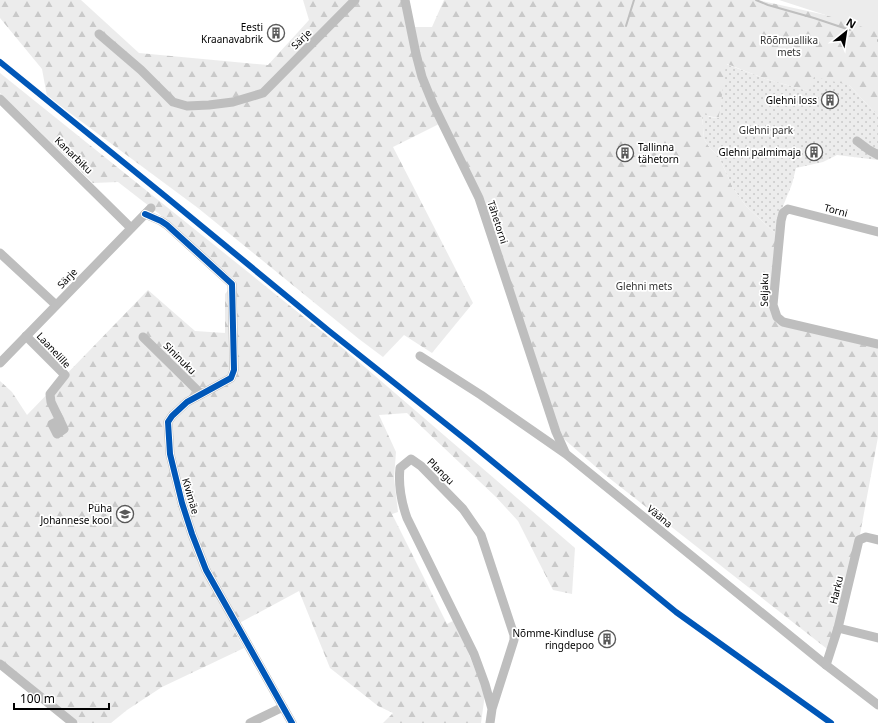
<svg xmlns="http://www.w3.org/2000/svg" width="878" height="723" font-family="'Noto Sans',sans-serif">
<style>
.forest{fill:url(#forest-firs)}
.park{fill:url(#park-dots)}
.pitch{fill:#ececec}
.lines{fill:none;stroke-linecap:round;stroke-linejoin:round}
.stream{stroke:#bfbfbf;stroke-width:2}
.minor{stroke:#bebebe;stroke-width:9}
.cycleway-casing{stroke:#fff;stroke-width:8}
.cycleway{stroke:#0057b8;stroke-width:6}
.labels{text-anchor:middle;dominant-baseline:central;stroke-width:3.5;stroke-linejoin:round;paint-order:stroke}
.poi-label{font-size:10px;fill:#000;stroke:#fff;text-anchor:end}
.street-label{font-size:10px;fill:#000;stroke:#fff}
.park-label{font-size:10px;fill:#333;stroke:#fff}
</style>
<defs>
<pattern id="forest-firs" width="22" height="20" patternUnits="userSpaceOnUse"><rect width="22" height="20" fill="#ececec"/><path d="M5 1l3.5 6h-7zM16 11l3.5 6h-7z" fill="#c9c9c9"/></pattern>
<pattern id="park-dots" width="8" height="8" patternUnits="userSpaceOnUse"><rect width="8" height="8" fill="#ececec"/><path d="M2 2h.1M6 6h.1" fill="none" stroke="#c9c9c9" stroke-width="1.8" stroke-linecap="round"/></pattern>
</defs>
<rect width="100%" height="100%" fill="#fff"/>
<!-- forest -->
<g class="forest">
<polygon points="0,0 81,0 139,53 268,65 309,20 303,0 405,0 411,27 432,27 444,0 758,0 862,23 878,25 878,116 849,85 808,91 766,79 727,64 719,118 702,115 704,139 710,148 719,157 733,188 746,206 776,234 777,317 878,344 878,437 859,540 831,652 604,474 556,432 479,198 443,122 393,147 473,303 432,353 404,335 383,357 359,339 198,208 47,96 42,69 0,18"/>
<polygon points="0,73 345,350 575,548 572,594 553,590 518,521 496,497 407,413 379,415 396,452 394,478 398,512 392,514 447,624 455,620 485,694 481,723 383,723 393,713 378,706 330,668 299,591 232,627 244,648 162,687 127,710 111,723 79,723 0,660 0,381 12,392 27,415 148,290 195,331 225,333 225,294 236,281 158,213 118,182 93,183 0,93"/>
</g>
<!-- park -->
<polygon class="park" points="726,64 766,79 808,91 814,77 849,85 878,116 878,160 837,155 823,162 796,168 792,184 779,216 776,234 746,206 733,188 719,157 710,148 704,139 702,115 706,113 709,117 719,118"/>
<!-- pitch -->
<polygon class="pitch" points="779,0 878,0 878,32"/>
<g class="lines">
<!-- stream -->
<g class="stream">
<polyline points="756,0 768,5 814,18 850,30"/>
<polyline points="626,26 634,0"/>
<polyline points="878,40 878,41"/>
</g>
<!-- minor -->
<g class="minor">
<polyline points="405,0 416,54 422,77 433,104 479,198 556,432 565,452"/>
<polyline points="99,34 141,70 173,102 187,106 209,105 233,102 263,93 355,0"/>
<polyline points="0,99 131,228"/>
<polyline points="857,141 869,150 878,155"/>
<polyline points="145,214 161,221 167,225 232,284 234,370 231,378 187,402 172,416 168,422 170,454 182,503 192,534 206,570 292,723"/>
<polyline points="878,232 788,209 783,213 781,221 773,305 777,317 783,322 878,344"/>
<polyline points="0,253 56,305"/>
<polyline points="26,336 65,375 50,394 51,402 64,429 57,434 52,424 60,420"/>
<polyline points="143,337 201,394"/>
<polyline points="420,356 481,395 566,454 826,665 878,705"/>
<polyline points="0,363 151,208"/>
<polyline points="838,628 878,638"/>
<polyline points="0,664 73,723"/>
<polyline points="826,665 838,628 859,540 866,537 878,540"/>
<polyline points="250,723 283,707"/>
<path d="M490,723l2,-14 22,-69v-5l-33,-100 -18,-26 -42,-43 -10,-7 -11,9c-2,18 1,33 7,50l67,136 11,30 7,25"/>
</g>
<!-- cycleway casing -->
<g class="cycleway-casing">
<g id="cycleway">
<polyline points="0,62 165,196 329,331 470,443 676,612 831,723"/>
<polyline points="145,214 161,221 167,225 232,284 234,370 231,378 187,402 172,416 168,422 170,454 182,503 192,534 206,570 292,723"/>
</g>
</g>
<!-- cycleway -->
<use href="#cycleway" class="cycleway"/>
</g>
<!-- icons -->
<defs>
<g id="building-ring" transform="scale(0.9)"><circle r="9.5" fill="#fff" stroke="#595959" stroke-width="1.5"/><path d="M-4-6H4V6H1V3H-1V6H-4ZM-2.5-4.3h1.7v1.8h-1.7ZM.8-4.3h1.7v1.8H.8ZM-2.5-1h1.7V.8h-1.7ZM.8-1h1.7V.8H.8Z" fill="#595959"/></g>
<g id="school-ring" transform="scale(0.9)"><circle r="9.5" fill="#fff" stroke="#595959" stroke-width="1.5"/><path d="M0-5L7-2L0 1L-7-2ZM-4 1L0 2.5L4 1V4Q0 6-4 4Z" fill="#595959"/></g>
</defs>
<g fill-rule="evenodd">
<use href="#building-ring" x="276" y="33"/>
<use href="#building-ring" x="830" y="100"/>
<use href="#building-ring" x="814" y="152"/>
<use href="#building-ring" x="625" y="153"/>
<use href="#school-ring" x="125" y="514"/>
<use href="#building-ring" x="607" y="639"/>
</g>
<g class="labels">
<!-- poi labels -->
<g class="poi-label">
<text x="263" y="27">Eesti<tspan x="263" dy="12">Kraanavabrik</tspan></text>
<text x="817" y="100">Glehni loss</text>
<text x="638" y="147" text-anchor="start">Tallinna<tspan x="638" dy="12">tähetorn</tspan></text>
<text x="801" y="152">Glehni palmimaja</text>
<text x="112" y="508">Püha<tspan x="112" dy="12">Johannese kool</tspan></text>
<text x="594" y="633">Nõmme-Kindluse<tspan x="594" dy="12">ringdepoo</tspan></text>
</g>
<!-- street labels -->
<g class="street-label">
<text transform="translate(301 39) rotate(-45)">Särje</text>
<text transform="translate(74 155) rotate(44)">Kanarbiku</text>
<text transform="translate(836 210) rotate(15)">Torni</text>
<text transform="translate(498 222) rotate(72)">Tähetorni</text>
<text transform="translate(67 278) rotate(-46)">Särje</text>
<text transform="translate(764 290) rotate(-89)">Seljaku</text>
<text transform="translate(54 350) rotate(47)">Laanelille</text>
<text transform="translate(180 358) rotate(45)">Sininuku</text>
<text transform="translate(441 471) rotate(44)">Plangu</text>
<text transform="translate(191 496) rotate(74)">Kivimäe</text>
<text transform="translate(660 516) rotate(39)">Vääna</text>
<text transform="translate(836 590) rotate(-76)">Harku</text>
</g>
<!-- park labels -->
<g class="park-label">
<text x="789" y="40">Rõõmuallika<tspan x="789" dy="12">mets</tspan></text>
<text x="766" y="130">Glehni park</text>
<text x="644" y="286">Glehni mets</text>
</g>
</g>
<!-- north arrow -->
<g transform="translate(846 32) rotate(30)" stroke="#ffffff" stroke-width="3" paint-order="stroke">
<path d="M0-3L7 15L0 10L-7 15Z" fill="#000000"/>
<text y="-6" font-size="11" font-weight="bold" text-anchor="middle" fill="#000000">N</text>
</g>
<!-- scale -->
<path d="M14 703v6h95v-6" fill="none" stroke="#000000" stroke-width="2"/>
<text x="20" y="703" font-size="12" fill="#000000" stroke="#ffffff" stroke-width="3" paint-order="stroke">100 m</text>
</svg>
